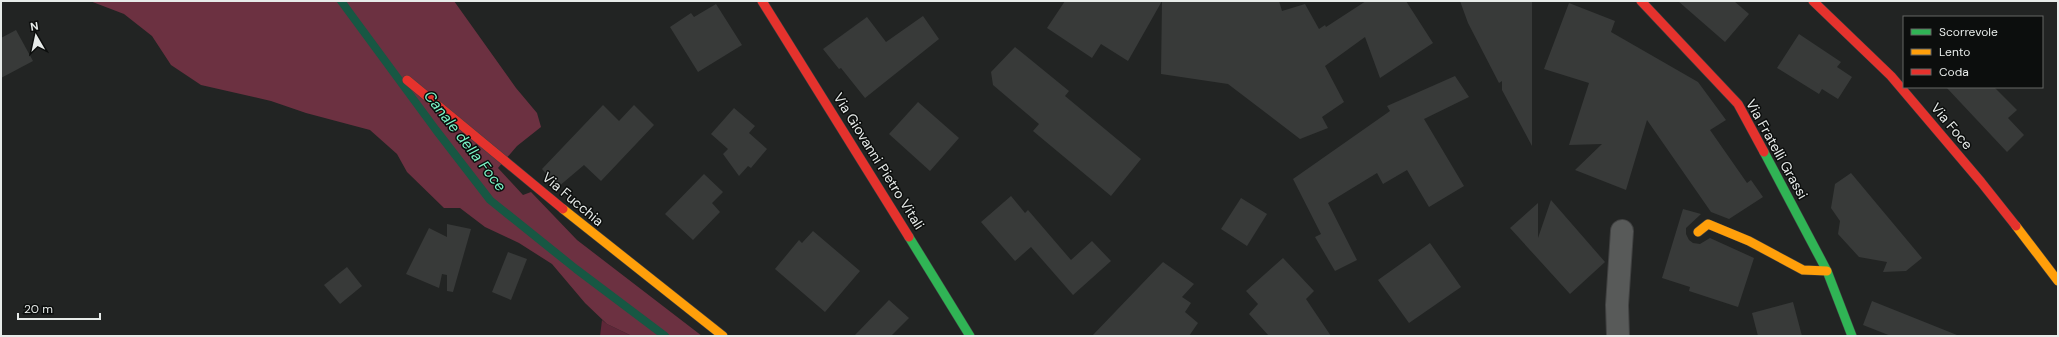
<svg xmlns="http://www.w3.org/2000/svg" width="2059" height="337" font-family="'DM Sans',sans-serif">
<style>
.green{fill:#5e2738}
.forest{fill:#6c3141}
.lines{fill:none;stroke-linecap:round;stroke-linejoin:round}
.stream{stroke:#175743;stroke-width:8}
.building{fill:#383a39}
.street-casing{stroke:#404141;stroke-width:24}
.fast-casing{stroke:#404141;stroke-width:10}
.slow-casing{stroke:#404141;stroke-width:10}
.jam-casing{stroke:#404141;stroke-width:10}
.street{stroke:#585a59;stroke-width:22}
.fast{stroke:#30b455;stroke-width:9}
.slow{stroke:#ff9f0a;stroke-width:9}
.jam{stroke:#e5322d;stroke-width:9}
.labels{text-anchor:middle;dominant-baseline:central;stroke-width:3;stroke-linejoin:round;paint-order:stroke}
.street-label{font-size:14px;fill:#e7ebe9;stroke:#0c0e0d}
.water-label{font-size:15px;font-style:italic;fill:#7cf5c8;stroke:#0c0e0d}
</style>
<rect width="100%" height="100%" fill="#222423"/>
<!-- green -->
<polygon class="green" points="602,320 607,324 632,336 600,336"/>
<!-- forest -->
<polygon class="forest" points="90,1 454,1 516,88 537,113 541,127 517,146 498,168 523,195 531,192 577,240 702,336 632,336 607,324 585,303 552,264 519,243 485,227 460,208 444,208 407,172 397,154 370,130 306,113 271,101 201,85 171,65 152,36 124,14"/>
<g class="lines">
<!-- stream -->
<polyline class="stream" points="341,1 436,130 490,200 576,269 665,336"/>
</g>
<!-- building -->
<g class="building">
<polygon points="1065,1 1279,1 1282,11 1305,4 1319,29 1325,25 1326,27 1366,1 1406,1 1433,43 1380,78 1365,37 1325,66 1344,102 1322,117 1328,128 1300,139 1228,84 1161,74 1162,1 1128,61 1101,44 1092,58 1047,28"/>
<polygon points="1460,1 1532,1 1532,146 1502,90 1502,81 1499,83 1468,23"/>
<polygon points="1678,1 1734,1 1749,14 1725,42"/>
<polygon points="1569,3 1615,21 1611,32 1698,82 1726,120 1710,130 1747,183 1751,180 1763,197 1729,219 1711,212 1647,120 1626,190 1575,170 1602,144 1569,145 1589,83 1544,69"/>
<polygon points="716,4 742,45 698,72 670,27 691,13 694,17"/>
<polygon points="923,16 939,39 865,98 841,68 839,69 823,49 867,17 886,42"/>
<polygon points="16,30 33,61 1,78 1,38"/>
<polygon points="1799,34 1841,62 1837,67 1852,77 1838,99 1822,89 1819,94 1777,68"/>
<polygon points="1015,47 1069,91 1065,96 1141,159 1111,196 1033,131 1039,124 993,85 991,72"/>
<polygon points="1455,76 1469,97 1424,119 1464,186 1429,207 1407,170 1383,184 1377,173 1328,203 1357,260 1335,271 1315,237 1321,234 1293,179 1390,111 1387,106"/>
<polygon points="1946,87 1994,87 2017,110 2008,118 2024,135 2007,152"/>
<polygon points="918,102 959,138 930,171 889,134"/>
<polygon points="603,105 619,121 634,105 654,125 601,181 584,165 558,187 542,169"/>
<polygon points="734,108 755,126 749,133 767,149 751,168 748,166 739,176 723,154 728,149 711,134"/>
<polygon points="1851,173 1922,258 1906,271 1883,272 1887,262 1859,257 1838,234 1840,221 1831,208 1835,184"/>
<polygon points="704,174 723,192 712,203 720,212 693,240 665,214"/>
<polygon points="1011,196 1025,213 1028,210 1071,260 1092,241 1111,261 1073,295 1031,247 1015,261 981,222"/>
<polygon points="1241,198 1267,214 1247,246 1221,229"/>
<polygon points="1551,200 1605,262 1570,294 1510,228 1538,203 1538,238"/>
<polygon points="1683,209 1701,214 1686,228 1686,234 1689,240 1693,243 1700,244 1710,238 1754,258 1738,307 1689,291 1690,287 1662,278"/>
<polygon points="447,224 471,229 453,292 447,291 447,275 442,274 439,288 406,274 429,228 447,237"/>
<polygon points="813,231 860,271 825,312 775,269 799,240 802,243"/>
<polygon points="1430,243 1461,287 1409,323 1378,280"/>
<polygon points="508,252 527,259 511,300 492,292"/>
<polygon points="1283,258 1314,291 1306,299 1331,336 1269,336 1249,314 1258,304 1246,291"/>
<polygon points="1163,262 1194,284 1182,297 1191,303 1185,312 1198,323 1189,336 1092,336"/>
<polygon points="347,267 362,286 340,304 324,285"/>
<polygon points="889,300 909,318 891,336 854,336"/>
<polygon points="1872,301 1957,335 1957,336 1891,336 1863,325"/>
<polygon points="1793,302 1802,336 1758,336 1752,313"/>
</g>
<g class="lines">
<!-- street casing -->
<g class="street-casing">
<polyline id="street" points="1618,336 1617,305 1622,231"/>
</g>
<!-- fast casing -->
<g class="fast-casing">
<g id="fast">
<polyline points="1764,152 1827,271 1852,336"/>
<polyline points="909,237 970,336"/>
</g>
</g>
<!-- slow casing -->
<g class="slow-casing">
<g id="slow">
<polyline points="563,209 723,336"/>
<polyline points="2016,226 2058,281"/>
<polyline points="1698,232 1708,224 1749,241 1803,270 1827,271"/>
</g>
</g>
<!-- jam casing -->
<g class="jam-casing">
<g id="jam">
<polyline points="762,1 909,237"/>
<polyline points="1641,1 1738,104 1764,152"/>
<polyline points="1813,1 1891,76 1981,182 2016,226"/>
<polyline points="407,80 563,209"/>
</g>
</g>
<!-- street -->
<use href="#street" class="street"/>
<!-- fast -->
<use href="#fast" class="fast"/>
<!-- slow -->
<use href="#slow" class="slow"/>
<!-- jam -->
<use href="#jam" class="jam"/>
</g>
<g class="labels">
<!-- street labels -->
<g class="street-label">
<text transform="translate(1952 126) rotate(50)">Via Foce</text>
<text transform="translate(1777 149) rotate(61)">Via Fratelli Grassi</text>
<text transform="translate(879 161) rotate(58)">Via Giovanni Pietro Vitali</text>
<text transform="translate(573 199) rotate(40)">Via Fucchia</text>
</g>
<!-- water labels -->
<g class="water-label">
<text transform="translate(465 141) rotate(52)">Canale della Foce</text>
</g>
</g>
<!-- border -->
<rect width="2059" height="337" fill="none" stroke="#e7ebe9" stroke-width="4"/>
<!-- legend -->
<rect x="1903" y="16" width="140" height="72" fill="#0c0e0d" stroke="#646665"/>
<rect x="1911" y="29" width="20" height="6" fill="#30b455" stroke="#646665"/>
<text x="1939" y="36" font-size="12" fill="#e7ebe9">Scorrevole</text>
<rect x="1911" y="49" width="20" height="6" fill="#ff9f0a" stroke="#646665"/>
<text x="1939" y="56" font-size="12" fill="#e7ebe9">Lento</text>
<rect x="1911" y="69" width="20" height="6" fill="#e5322d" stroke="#646665"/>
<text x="1939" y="76" font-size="12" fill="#e7ebe9">Coda</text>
<!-- north arrow -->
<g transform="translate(36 36) rotate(351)" stroke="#0c0e0d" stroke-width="3" paint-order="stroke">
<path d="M0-3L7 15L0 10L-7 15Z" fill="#e7ebe9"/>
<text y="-6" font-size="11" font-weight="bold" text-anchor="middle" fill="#e7ebe9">N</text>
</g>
<!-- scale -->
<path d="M18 313v6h82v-6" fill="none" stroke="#e7ebe9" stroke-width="2"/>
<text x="24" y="313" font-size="12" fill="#e7ebe9" stroke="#0c0e0d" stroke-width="3" paint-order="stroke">20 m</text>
</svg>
